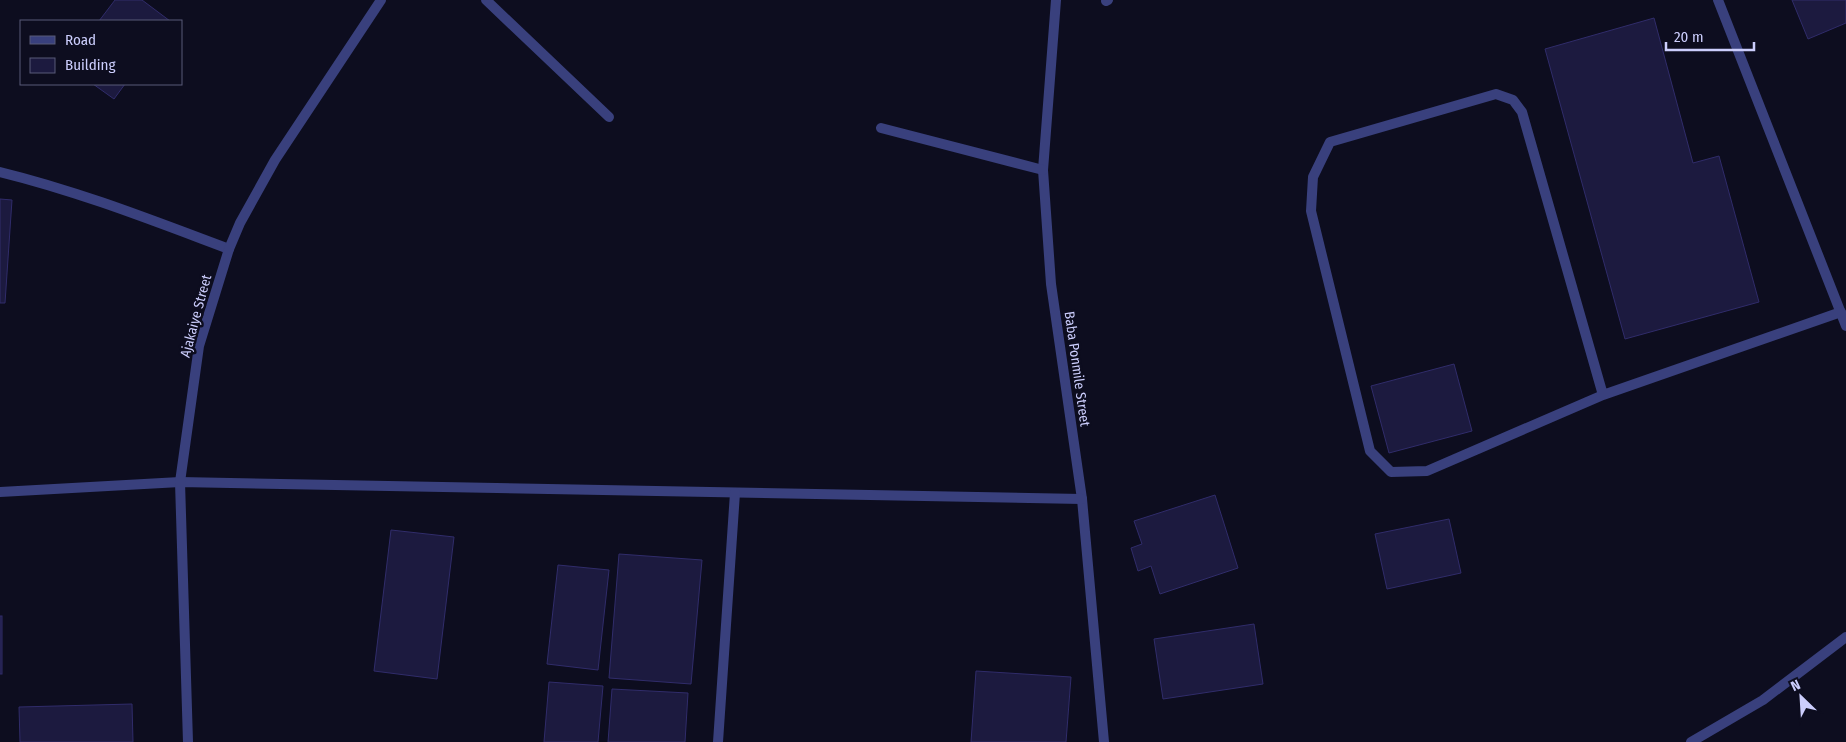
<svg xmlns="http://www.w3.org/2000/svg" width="1846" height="742" font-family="'Fira Sans Condensed',sans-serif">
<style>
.building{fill:#1c1a3f;stroke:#302c6a}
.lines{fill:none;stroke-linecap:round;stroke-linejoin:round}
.lane{stroke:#39407d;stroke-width:10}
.street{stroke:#39407d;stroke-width:10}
.labels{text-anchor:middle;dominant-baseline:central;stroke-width:5;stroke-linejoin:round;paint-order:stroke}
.street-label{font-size:14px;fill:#cccefd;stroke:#0d0d1f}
</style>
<rect width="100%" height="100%" fill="#0d0d1f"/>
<!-- building -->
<g class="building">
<polygon points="115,0 142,0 170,21 99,21"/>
<polygon points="1792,0 1846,0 1846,23 1808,39"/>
<polygon points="1654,18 1693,163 1719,156 1759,302 1625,339 1545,49"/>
<polygon points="93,84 125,84 114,99"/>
<polygon points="0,199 12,200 5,303 0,303"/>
<polygon points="1454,364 1472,431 1389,453 1371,386"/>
<polygon points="1215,495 1238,568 1160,594 1151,566 1138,571 1131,548 1142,544 1134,521"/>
<polygon points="1449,519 1461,573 1387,589 1375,534"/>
<polygon points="391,530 454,537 437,679 374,671"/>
<polygon points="619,554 702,560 691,684 609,678"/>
<polygon points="558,565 609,570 598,670 547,664"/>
<rect x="0" y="616" width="2" height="58"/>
<polygon points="1254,624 1263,684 1163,699 1154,639"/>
<polygon points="976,671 1071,677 1066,742 971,742"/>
<polygon points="549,682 603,686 598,742 544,742"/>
<polygon points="612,689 688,693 685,742 608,742"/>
<polygon points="132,704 133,742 20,742 19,707"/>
</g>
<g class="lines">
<!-- lane -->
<polyline class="lane" points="486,0 609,117"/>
<!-- street -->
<g class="street">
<polyline points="1056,0 1043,170 1051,284 1082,499 1104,742"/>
<polyline points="1718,0 1846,326"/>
<polyline points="1106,1 1108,0"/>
<polyline points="881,128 1043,170"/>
<path d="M0,172c78,19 154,49 229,77"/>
<polyline points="1603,395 1522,112 1513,100 1496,94 1330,142 1313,177 1311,211 1370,451 1391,472 1427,471 1603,395 1841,312"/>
<polyline points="0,492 180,482 1082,499"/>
<polyline points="188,742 180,482 199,346 229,249 240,223 275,160 381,0"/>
<polyline points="718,742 735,493"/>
<polyline points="1691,742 1763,700 1846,637"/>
</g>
</g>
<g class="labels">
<!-- street labels -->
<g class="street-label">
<text transform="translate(196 316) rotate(-75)">Ajakaiye Street</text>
<text transform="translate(1077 369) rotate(82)">Baba Ponmile Street</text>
</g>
</g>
<!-- legend -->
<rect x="20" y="20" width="162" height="65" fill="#0d0d1f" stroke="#595a78"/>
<rect x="30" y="36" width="25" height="8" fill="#39407d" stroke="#595a78"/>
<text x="65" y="45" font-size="15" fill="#cccefd">Road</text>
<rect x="30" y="58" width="25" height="15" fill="#1c1a3f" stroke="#595a78"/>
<text x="65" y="70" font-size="15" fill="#cccefd">Building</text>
<!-- north arrow -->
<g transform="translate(1801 697) rotate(335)" stroke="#0d0d1f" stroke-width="4" paint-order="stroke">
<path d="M0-4L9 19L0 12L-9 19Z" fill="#cccefd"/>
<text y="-8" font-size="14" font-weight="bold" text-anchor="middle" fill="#cccefd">N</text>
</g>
<!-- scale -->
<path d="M1666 42v8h88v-8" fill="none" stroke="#cccefd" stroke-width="2.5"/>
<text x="1674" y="42" font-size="15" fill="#cccefd" stroke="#0d0d1f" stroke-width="4" paint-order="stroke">20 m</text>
</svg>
